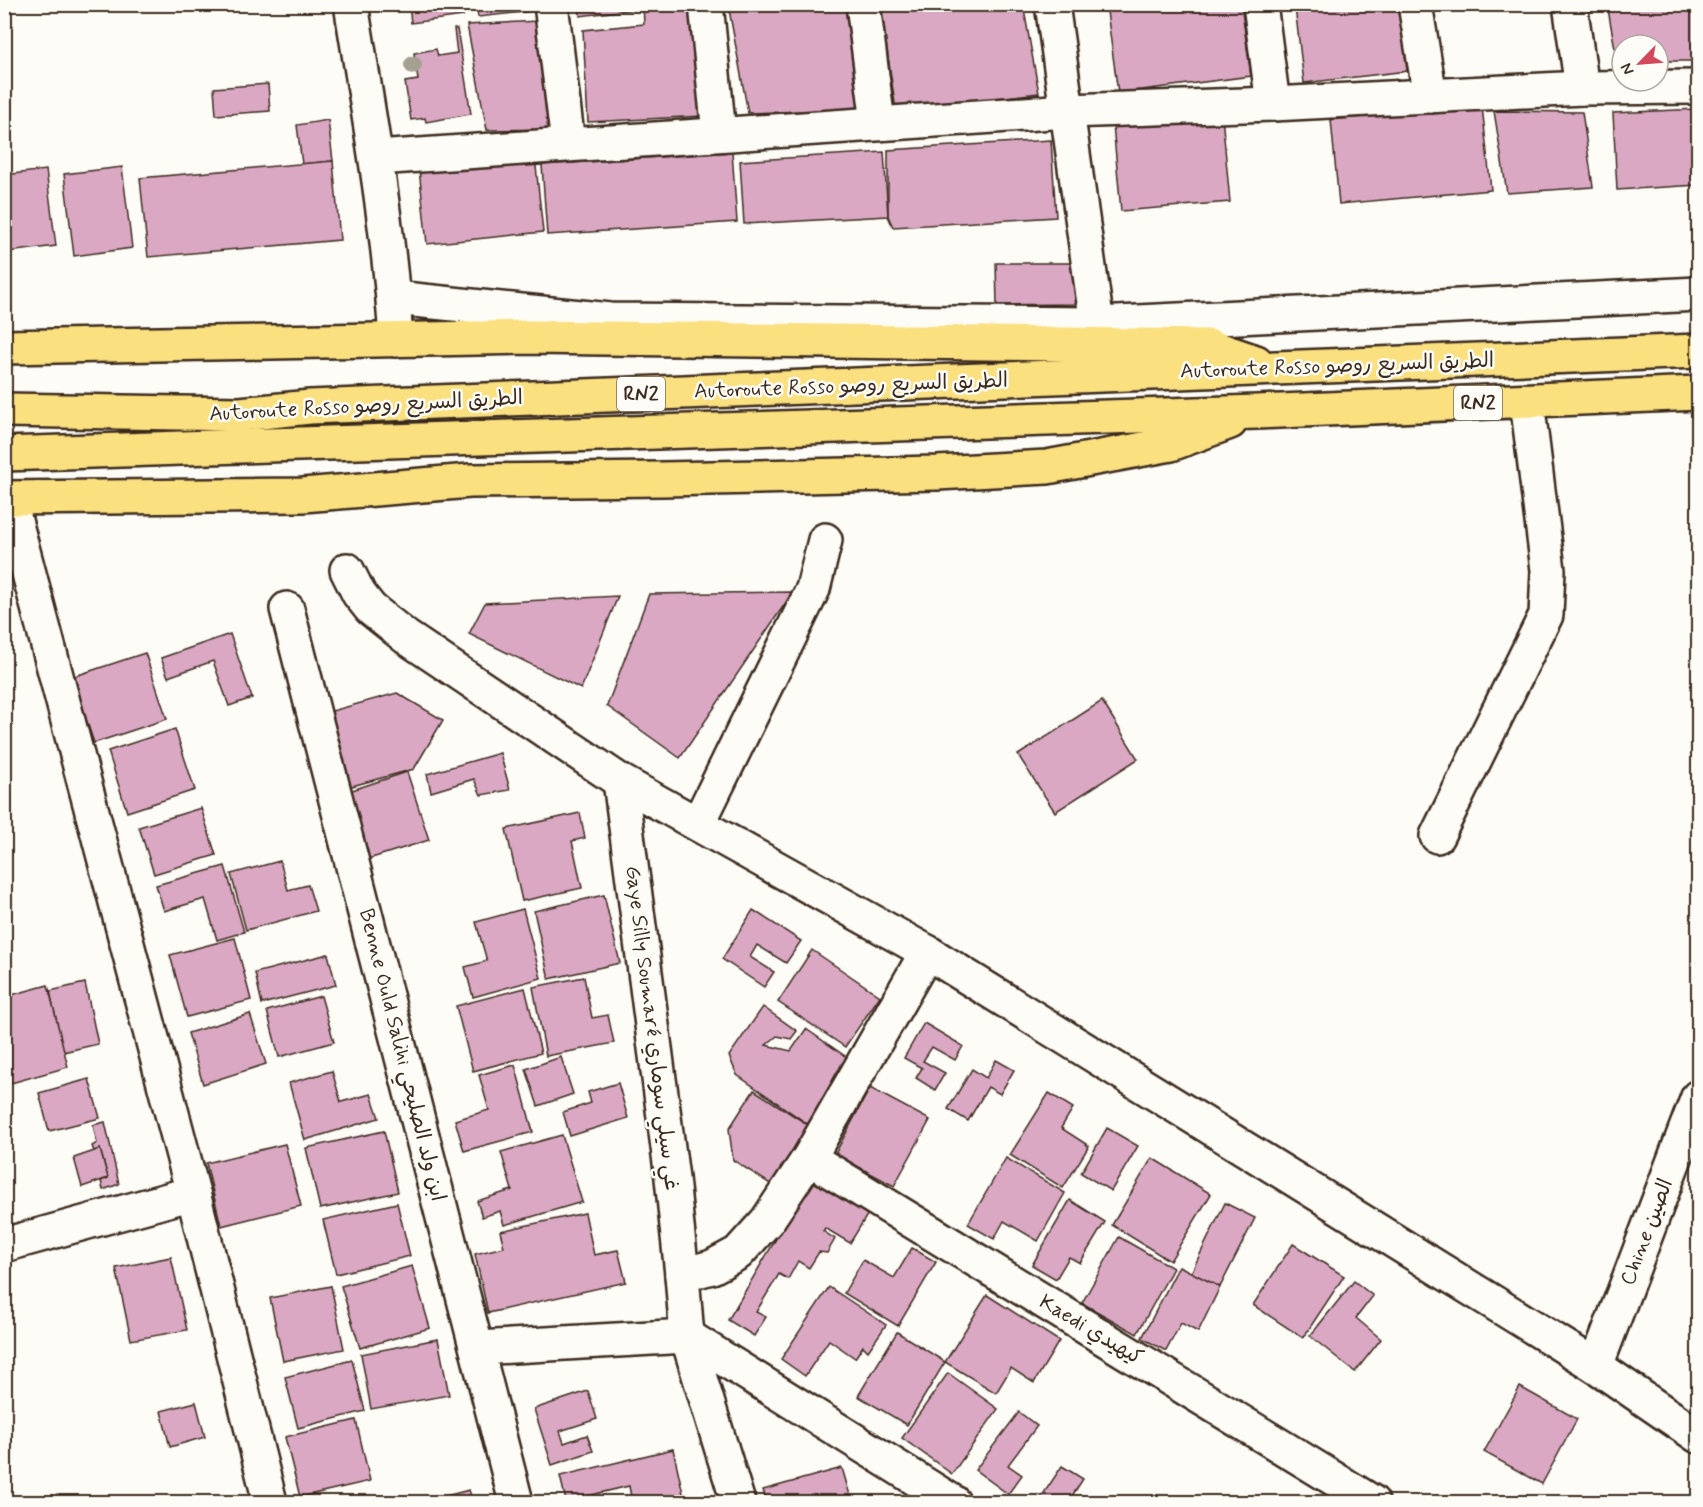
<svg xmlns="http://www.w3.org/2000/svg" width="1703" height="1507" font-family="Mynerve,'Playpen Sans Arabic',sans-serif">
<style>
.building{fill:#dba8c4;stroke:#3b2a1e;stroke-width:1.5}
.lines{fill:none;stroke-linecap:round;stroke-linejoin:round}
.minor-casing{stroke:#3b2a1e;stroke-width:38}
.highway-casing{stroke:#3b2a1e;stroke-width:38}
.minor{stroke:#fdfcf7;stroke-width:33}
.highway{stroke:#fbe080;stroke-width:33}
.tree{fill:#a4a190}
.labels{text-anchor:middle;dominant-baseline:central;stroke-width:5;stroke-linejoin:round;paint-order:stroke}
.shield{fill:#fdfcf7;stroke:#75695f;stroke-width:1.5}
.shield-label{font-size:20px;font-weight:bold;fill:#3b2a1e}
.street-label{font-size:21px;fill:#3b2a1e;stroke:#fdfcf7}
</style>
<rect width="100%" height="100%" fill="#fdfcf7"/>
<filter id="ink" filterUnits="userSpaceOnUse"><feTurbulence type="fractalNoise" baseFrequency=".0167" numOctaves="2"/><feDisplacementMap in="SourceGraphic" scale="12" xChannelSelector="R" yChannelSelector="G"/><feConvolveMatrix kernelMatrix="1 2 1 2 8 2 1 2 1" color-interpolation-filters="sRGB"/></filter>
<g filter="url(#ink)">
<!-- building -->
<g class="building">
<polygon points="409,4 462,4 463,16 411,23"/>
<polygon points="476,4 531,4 532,11 478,17"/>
<polygon points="579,4 634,4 635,9 580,16"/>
<polygon points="643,4 693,4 704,116 588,122 583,30 644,24"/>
<polygon points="728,4 845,4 860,109 748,113"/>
<polygon points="880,4 1023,4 1039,93 896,110"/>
<polygon points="1106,4 1241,4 1251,76 1118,93"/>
<polygon points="1314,4 1400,4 1407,71 1304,83 1295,7"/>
<polygon points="1607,4 1698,4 1698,61 1658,61 1658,45 1622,45 1622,60 1617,60"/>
<polygon points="538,21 563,129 487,130 467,25"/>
<polygon points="454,29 457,29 471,114 426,122 425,118 411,120 405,82 418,80 414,53 436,49 438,56 457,53"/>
<polygon points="268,84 270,111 216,115 214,88"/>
<polygon points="1482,106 1491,190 1339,204 1331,120"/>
<polygon points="1698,109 1698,185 1617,190 1613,113"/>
<polygon points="1494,111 1582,112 1593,187 1507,193"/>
<polygon points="1222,116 1230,202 1121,211 1113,125"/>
<polygon points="328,120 333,161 302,164 297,125"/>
<polygon points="1051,140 1056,217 893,227 888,216 888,150"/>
<polygon points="732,152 737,222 547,235 542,165"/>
<polygon points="884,152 888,216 744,224 740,161"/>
<polygon points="535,157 543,232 427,244 419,169"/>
<polygon points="333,161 340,240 148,257 140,178"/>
<polygon points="122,167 132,248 74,256 64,174"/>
<polygon points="46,170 56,246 8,252 4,228 4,175"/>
<polygon points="996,263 1076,263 1077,304 997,305"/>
<polygon points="793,592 680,758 607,706 649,594"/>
<polygon points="618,596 581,689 469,634 485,603"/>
<polygon points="230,634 252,698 229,706 213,661 168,677 161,658"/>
<polygon points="145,653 167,719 94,743 72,677"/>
<polygon points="397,693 443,720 414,769 341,789 321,714"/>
<polygon points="1102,701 1138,759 1055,812 1018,755"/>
<polygon points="175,729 195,790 127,812 108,751"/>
<polygon points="500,753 510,790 481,795 474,779 431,792 427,774"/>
<polygon points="407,772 429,840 362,861 340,794"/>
<polygon points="201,808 216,855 154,874 139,827"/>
<polygon points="580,813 585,838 572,841 582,888 522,901 506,829"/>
<polygon points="280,861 288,890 308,885 316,911 246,930 231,874"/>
<polygon points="225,866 244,932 217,940 205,899 164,911 156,885"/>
<polygon points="604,895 620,963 549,979 534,911"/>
<polygon points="523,909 541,978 473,997 465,967 487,961 476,922"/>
<polygon points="753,910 801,941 786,963 757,945 750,957 774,972 764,987 722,959"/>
<polygon points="235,938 251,1000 187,1017 170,955"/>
<polygon points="812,950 880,996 845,1047 778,1002"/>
<polygon points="328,954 336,985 262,1004 255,973"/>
<polygon points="584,977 592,1018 608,1015 614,1043 546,1056 533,987"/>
<polygon points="85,983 98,1044 63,1052 50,991"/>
<polygon points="48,985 68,1067 4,1085 4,997"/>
<polygon points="525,988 541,1053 473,1071 456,1006"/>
<polygon points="321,996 334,1042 279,1057 267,1011"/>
<polygon points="763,1007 797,1031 791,1039 777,1036 766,1045 791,1051 806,1029 855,1063 812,1127 737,1075 729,1056"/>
<polygon points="250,1014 266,1064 203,1084 188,1033"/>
<polygon points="924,1023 963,1046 955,1060 932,1047 923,1061 945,1073 935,1090 916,1078 922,1068 904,1058"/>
<polygon points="561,1057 573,1094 538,1106 526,1069"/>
<polygon points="996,1060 1014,1070 1000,1094 988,1087 968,1121 948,1109 972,1069 986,1078"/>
<polygon points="515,1065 533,1132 464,1151 455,1120 489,1110 479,1075"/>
<polygon points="332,1071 341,1102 371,1094 379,1118 305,1140 289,1083"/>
<polygon points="89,1079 100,1118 49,1131 39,1093"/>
<polygon points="618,1083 628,1118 570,1136 563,1112 591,1103 588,1092"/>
<polygon points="870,1088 930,1120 894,1186 835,1154"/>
<polygon points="754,1090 813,1128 775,1187 733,1160 729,1129"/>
<polygon points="1049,1093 1073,1108 1061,1128 1089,1146 1063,1188 1010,1155"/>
<polygon points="105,1122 119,1184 103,1190 101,1181 108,1178 100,1149 94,1151 92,1146 97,1143 93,1125"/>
<polygon points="1107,1128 1138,1146 1111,1191 1081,1173"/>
<polygon points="384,1131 398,1192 320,1209 306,1148"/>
<polygon points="562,1135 582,1202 504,1225 500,1211 482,1217 477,1201 512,1190 501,1152"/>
<polygon points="285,1144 301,1206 221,1226 206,1163"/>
<polygon points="100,1149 108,1178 82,1187 74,1158"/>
<polygon points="1006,1158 1065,1193 1038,1241 1004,1221 994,1239 968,1224"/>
<polygon points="1152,1158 1211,1194 1170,1261 1112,1225"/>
<polygon points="812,1178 869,1212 850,1243 825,1228 823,1231 835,1239 827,1253 819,1252 809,1268 798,1261 788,1279 779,1274 756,1312 766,1317 754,1336 728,1320"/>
<polygon points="1070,1200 1105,1222 1080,1263 1069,1257 1056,1279 1032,1265"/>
<polygon points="397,1203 410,1256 336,1274 323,1220"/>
<polygon points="1225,1203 1255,1218 1220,1287 1191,1273"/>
<polygon points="585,1213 594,1255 618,1250 626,1282 488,1313 475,1254 504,1247 500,1231"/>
<polygon points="1119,1237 1173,1268 1137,1334 1082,1303"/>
<polygon points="1293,1244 1344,1276 1303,1338 1253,1305"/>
<polygon points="912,1248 936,1262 898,1326 844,1293 863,1260 894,1278"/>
<polygon points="171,1257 187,1330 131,1340 116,1268"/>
<polygon points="412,1266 430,1328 360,1348 341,1286"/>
<polygon points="1179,1266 1220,1287 1198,1332 1181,1323 1166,1351 1142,1338"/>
<polygon points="1354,1281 1373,1296 1356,1318 1381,1339 1355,1372 1310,1336"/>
<polygon points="331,1286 344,1349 283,1361 270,1298"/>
<polygon points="829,1287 886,1325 868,1351 863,1346 855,1358 829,1340 805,1376 781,1359"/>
<polygon points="987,1295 1059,1341 1034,1383 1011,1368 996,1393 945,1362"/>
<polygon points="897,1332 945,1362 907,1425 858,1396"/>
<polygon points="438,1339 449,1395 371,1409 361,1354"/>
<polygon points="352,1360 365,1411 298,1428 285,1377"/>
<polygon points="948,1373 998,1409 952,1474 902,1438"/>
<polygon points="1520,1387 1577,1419 1542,1484 1484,1452"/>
<polygon points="588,1391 597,1419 560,1431 564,1443 587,1435 593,1451 552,1465 534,1409"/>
<polygon points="196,1402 205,1437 170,1447 161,1411"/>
<polygon points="1019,1412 1037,1426 1008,1465 1022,1475 1008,1494 975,1470"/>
<polygon points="356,1420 370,1481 300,1497 285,1437"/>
<polygon points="673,1449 685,1502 632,1502 629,1486 566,1501 560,1476"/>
<polygon points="1062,1466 1083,1479 1070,1499 1076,1502 1038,1502"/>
<polygon points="842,1468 852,1502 767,1502 763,1490"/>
<polygon points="469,1490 473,1502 423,1502"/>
</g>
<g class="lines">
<!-- minor casing -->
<g class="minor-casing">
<g id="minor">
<path d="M351,4c18,112 38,223 45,336"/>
<polyline points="551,4 568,144"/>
<polyline points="706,4 719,134"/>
<polyline points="863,4 878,123"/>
<polyline points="1052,4 1097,324"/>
<polyline points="1260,4 1273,104"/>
<polyline points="1415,4 1430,96"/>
<polyline points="1570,4 1582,88"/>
<polyline points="376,158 1067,111 1273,104 1582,88 1698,87"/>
<polyline points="394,298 610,320 1097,324 1698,294"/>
<polyline points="9,498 193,1193 270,1502"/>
<polyline points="347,570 359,594 371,609 406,637 620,781 927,952 1596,1366 1698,1436"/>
<polyline points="287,609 516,1502"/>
<polyline points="620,781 672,1178 682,1275"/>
<polyline points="698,824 813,589 825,540"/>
<polyline points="1437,836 1546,615 1548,570 1527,401"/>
<polyline points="809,1158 1372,1502"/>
<polyline points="4,1245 193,1193"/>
<polyline points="687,1336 953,1502"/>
<polyline points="477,1348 687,1336"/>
<polyline points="1596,1366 1698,1097"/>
<polyline points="738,1502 687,1336 682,1275 712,1267 738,1253 767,1221 809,1158 927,952"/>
</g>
</g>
<!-- highway casing -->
<g class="highway-casing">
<g id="highway">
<polyline points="4,347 532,337 1209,346 1256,362"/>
<polyline points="4,410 240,414 310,407 1698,351"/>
<polyline points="4,454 1257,412 1698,393"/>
<polyline points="4,498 303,495 470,481 663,479 937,473 1047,467 1171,444 1230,422"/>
</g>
</g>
<!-- minor -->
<use href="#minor" class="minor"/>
<!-- highway -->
<use href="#highway" class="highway"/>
</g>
<!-- trees -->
<circle class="tree" cx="413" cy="65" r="9"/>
</g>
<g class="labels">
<!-- shield labels -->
<g class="shield">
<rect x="617" y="377" width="48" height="34" rx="4.5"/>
<rect x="1454" y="386" width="48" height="34" rx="4.5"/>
</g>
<g class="shield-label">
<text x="641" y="394">RN2</text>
<text x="1478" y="403">RN2</text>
</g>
<!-- street labels -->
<g class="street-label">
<text transform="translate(1337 366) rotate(-2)">Autoroute Rosso الطريق السريع روصو</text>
<text transform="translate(851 386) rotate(-2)">Autoroute Rosso الطريق السريع روصو</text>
<text transform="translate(366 406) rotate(-3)">Autoroute Rosso الطريق السريع روصو</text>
<text transform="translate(652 1028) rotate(83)">Gaye Silly Soumaré غي سيلي سوماري</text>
<text transform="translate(402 1055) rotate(76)">Benne Ould Salihi ابن ولد الصليحي</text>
<text transform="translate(1647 1232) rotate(-69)">Chine الصين</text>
<text transform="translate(1091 1330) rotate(31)">Kaedi كيهيدي</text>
</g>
</g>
<!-- margin -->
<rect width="1703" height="1507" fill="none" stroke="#fdfcf7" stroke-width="24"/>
<rect x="12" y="12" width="1679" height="1483" fill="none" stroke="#3b2a1e" stroke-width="2" filter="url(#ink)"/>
<!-- north arrow -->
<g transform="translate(1640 63) rotate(245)"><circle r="28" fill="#fdfcf7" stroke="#afa8a0" stroke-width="1.5"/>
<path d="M0-4.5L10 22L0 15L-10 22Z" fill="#d1495b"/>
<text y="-9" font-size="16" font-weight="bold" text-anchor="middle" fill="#3b2a1e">N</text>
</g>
</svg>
